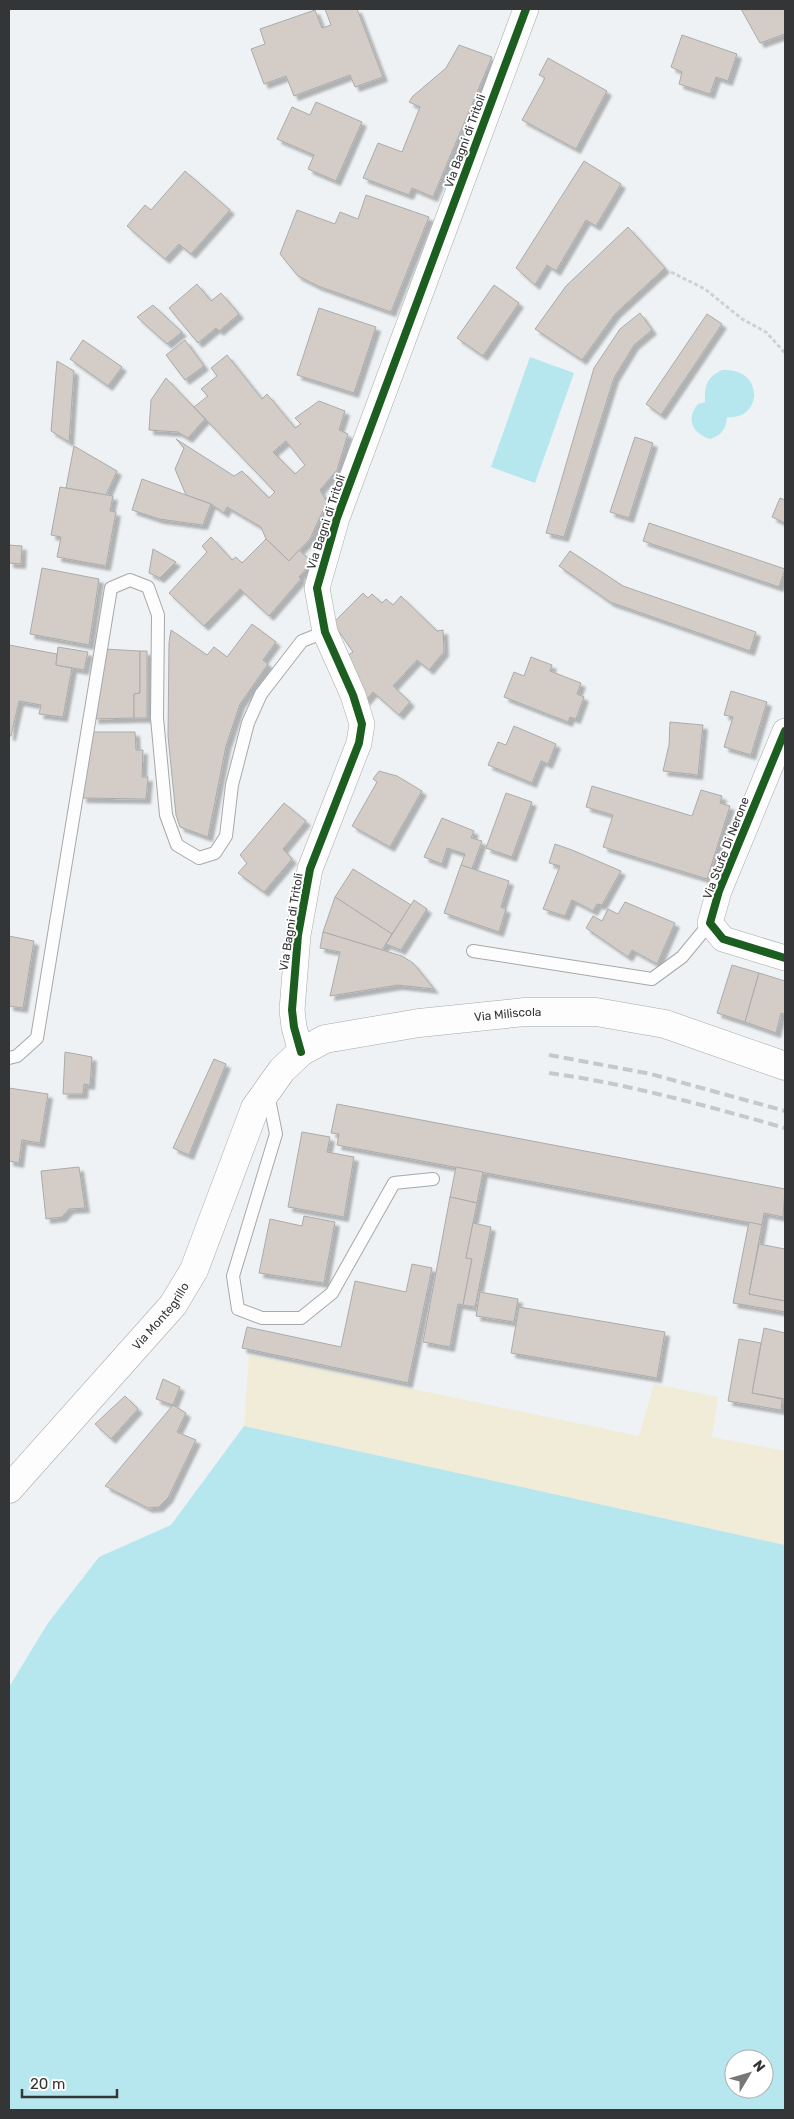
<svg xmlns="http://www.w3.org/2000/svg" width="794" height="2119" font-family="Rubik,sans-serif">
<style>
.sand{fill:#f0ecd8}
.water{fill:#b6e6ee;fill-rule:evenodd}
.building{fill:#d4cdc7;stroke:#aaabab;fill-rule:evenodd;filter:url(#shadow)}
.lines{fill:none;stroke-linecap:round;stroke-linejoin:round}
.lane-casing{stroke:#a6a8aa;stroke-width:14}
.street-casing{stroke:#a6a8aa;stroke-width:26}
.secondary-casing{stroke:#a6a8aa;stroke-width:29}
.path{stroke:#cfd0d1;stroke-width:3;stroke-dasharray:4 2.5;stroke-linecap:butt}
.lane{stroke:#fdfdfd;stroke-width:12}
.street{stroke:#fdfdfd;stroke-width:25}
.secondary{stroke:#fdfdfd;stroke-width:28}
.rail{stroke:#c7c8c9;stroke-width:4;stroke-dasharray:10 5;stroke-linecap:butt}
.cycleway-casing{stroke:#fff;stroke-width:11}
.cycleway{stroke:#1b5e20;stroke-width:8}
.labels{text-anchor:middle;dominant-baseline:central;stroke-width:4;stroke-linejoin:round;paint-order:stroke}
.street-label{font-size:12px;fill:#343536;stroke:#fff}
</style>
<defs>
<filter id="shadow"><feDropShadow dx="4.5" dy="4.5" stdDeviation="1" flood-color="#0004"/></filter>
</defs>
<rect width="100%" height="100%" fill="#eff2f4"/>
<!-- sand -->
<polygon class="sand" points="249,1355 639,1436 654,1384 718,1397 712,1437 785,1451 785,1545 244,1426"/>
<!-- water -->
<g class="water">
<polygon points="530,357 574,373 535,483 491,467"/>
<path d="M722,370c43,-3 41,51 5,47 -1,12 -5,18 -17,22 -17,-5 -25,-20 -12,-35l7,-2c-1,-16 2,-25 17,-32z"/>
<path d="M244,1426l541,119v565h-776v-423l39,-64 51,-66 72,-32zM734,2059h30v30h-30z"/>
</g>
<!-- building -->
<g class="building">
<polygon points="325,9 357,9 383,77 355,87 350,75 294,96 286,76 264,84 251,49 265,44 260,29 315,10 322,28 331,25"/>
<polygon points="741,9 785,9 785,34 760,43"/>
<polygon points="682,35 737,54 728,81 716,77 710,94 679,84 682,72 671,67"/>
<polygon points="459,45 492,57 433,197 412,188 409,195 363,178 378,143 402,152 420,107 409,102 413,96 446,68"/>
<polygon points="548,58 607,91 576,149 522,120 545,78 539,75"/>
<polygon points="316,102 362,122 336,181 308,169 314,155 277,139 292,107 310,115"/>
<polygon points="584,161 621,184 596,226 586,220 556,271 547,265 535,285 516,268"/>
<polygon points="185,171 230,210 191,254 179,244 165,259 127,226 145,205 151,210"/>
<polygon points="366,195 429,217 391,312 318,286 298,276 280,254 297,210 335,224 340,212 358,219"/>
<polygon points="628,227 665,268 615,314 582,360 535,329 566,286"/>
<polygon points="197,284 211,301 221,293 239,314 219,331 216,328 198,343 169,308"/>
<polygon points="494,285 519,303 483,356 457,338"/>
<polygon points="153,305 182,332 167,344 137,317"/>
<polygon points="319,308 376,327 354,393 297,375"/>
<polygon points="640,313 652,330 634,345 614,378 564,537 546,533 594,368 620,329"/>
<polygon points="707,314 722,324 661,415 646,404"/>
<polygon points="83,340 122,367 108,386 70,359"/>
<polygon points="185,340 204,366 185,380 166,355"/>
<path d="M227,355l35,44 5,-5 28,34 6,-4 -6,-6 24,-17 26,10 -6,19 9,4 -11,36 -17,20 7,12 -17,37 -21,22 -23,-22 -5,-12 -34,-20 -3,6 -13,-9 -25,-9 -11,-26 9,-21 -8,-9 58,37 8,-5 27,27 6,-6 -81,-85 14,-11 -7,-7 16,-13 -6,-8zM286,441l19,24 -10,9 -22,-22z"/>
<polygon points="57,361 74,371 69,442 51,431"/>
<polygon points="166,378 205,419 188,438 178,432 149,430 151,400"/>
<polygon points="635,437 653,443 629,518 610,512"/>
<polygon points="74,446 117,471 106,495 66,488"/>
<polygon points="142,479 211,504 203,525 159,519 132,510"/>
<polygon points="60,487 113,496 110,511 116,512 106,566 57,557 61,537 51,535"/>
<polygon points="780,498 785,500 785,523 772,517"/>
<polygon points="649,523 785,569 779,587 643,541"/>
<polygon points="211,537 232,560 236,557 242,563 266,539 289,561 299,550 312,562 299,577 301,579 269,616 240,589 204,626 169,593 207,552 202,546"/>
<polygon points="9,545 22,546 21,564 9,563"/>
<polygon points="153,549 176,562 160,578 149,573"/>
<polygon points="570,551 623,586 756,632 750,651 610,602 559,566"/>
<polygon points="42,568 99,579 89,645 30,634"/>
<polygon points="363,593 368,598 372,594 382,603 386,599 393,605 401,596 437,631 443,630 444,652 429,670 417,660 393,686 410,702 399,715 373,692 365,701 345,657 353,652 333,623"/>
<polygon points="252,624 276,642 263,660 268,664 240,704 226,746 208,837 180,827 176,815 168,736 169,643 171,630 207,655 214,647 227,657"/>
<polygon points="9,645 57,654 56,665 72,668 63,717 39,714 41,705 19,701 11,736 9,736"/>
<polygon points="58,647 88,652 84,670 56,665"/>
<polygon points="104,649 140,651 140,693 134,694 134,718 94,719"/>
<polygon points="140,651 147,651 147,718 134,718 134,694 140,693"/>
<polygon points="531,657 552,665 550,671 581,683 577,694 584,697 576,719 570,717 568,722 504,697 514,672 524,676"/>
<polygon points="731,691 767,702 751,755 724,747 733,717 724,715"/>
<polygon points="670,722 703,725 698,775 663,771 669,745"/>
<polygon points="514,726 556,744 548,764 541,761 532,783 488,765 498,742 506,745"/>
<polygon points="92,732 135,732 136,750 143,750 142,777 148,777 146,799 82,798"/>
<polygon points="379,771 397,776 422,791 390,847 352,826 377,782 373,779"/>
<polygon points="592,786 692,816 701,790 722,796 720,803 730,806 707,879 603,847 613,815 586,807"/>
<polygon points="506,793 532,802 512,857 486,848"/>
<polygon points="284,803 306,821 283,849 292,859 264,892 238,873 247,863 240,855"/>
<polygon points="442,818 474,831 471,838 482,841 472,869 461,865 465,854 447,848 442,864 424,857"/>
<polygon points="555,844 572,850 621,871 602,905 597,904 593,911 572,900 565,916 543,909 560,866 549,863"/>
<polygon points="461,865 509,881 501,907 506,909 499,932 444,913"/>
<polygon points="353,869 411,905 392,934 335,897"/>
<polygon points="335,897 392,934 382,950 323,932"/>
<polygon points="414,900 427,909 401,950 386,944"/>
<polygon points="625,902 675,923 657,964 632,950 628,957 586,928 593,916 602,921 608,909 618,914"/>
<polygon points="323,932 402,956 413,963 434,989 398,985 330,996 340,952 320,948"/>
<polygon points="9,936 34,941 23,1008 9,1006"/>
<polygon points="732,965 759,973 745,1022 717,1013"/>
<polygon points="759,973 785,981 785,1014 781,1013 776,1033 745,1022"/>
<polygon points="65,1052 92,1057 90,1085 84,1084 83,1094 63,1094"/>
<polygon points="214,1059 226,1064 189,1155 173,1148"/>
<polygon points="9,1088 48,1094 40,1143 22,1140 19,1163 9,1161"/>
<polygon points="337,1104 785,1189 783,1217 764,1213 762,1225 337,1145 339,1134 331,1133"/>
<polygon points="302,1132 330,1137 327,1152 354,1157 344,1217 288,1207"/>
<polygon points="79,1167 85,1208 69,1209 62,1217 46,1219 41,1171"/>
<polygon points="456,1167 483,1172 477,1203 450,1197"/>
<polygon points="450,1197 477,1203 466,1258 472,1259 463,1305 458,1304 450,1347 423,1342"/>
<polygon points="304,1216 335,1222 324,1283 259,1273 270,1219 302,1226"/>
<polygon points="749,1222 762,1225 749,1294 785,1301 785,1312 733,1303"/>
<polygon points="473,1223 491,1227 475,1307 463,1305 472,1259 466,1258"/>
<polygon points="759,1244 785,1249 785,1301 749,1294"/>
<polygon points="412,1264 432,1268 408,1383 242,1348 247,1327 341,1347 355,1281 406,1292"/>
<polygon points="480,1292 518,1299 514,1322 476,1316"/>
<polygon points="519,1307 665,1332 657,1378 511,1353"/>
<polygon points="764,1328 785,1333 785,1399 752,1393"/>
<polygon points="739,1339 761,1343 752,1393 782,1399 781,1410 728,1401"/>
<polygon points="163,1379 180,1387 173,1405 156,1399"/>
<polygon points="125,1396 138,1409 111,1439 95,1424"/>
<polygon points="173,1405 186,1413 177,1432 196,1440 168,1498 159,1507 148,1508 105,1486"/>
</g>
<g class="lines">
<!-- lane casing -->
<g class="lane-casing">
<g id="lane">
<polyline points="473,951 652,979 682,957 710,923"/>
<polyline points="9,1058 17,1056 37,1038 111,588 130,580 148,587 158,615 157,718 166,815 177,845 199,858 215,853 226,836 232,785 248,723 261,694 302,641 325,632"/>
<polyline points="268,1094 276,1134 233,1276 238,1309 262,1318 301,1318 332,1293 394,1183 433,1179"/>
</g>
</g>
<!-- street casing -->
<g class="street-casing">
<g id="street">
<polyline points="785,731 719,891 710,923 723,939 785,958"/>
<polyline points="301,1052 294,1027 292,1010 298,935 310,869 359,743 362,724 353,695 325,632 317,588 337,518 526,9"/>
</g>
</g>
<!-- secondary casing -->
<g class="secondary-casing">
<g id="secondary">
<path id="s1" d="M9,1489l164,-184 21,-35 61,-162 27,-38 19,-18 24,-13 94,-16 106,-11h71l69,12 120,42"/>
</g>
</g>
<!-- path -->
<polyline class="path" points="671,272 705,289 742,319 766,332 785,353"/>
<!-- lane -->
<use href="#lane" class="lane"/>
<!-- street -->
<use href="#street" class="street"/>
<!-- secondary -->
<use href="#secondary" class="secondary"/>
<!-- rail -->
<g class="rail">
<polyline points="549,1055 651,1074 785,1111"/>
<path d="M549,1073c80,11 158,33 236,55"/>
</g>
<!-- cycleway casing -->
<g class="cycleway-casing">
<g id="cycleway">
<polyline points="785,731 719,891 710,923 723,939 785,958"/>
<polyline points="301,1052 294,1027 292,1010 298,935 310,869 359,743 362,724 353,695 325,632 317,588 337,518 526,9"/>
</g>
</g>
<!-- cycleway -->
<use href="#cycleway" class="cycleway"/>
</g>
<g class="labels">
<!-- street labels -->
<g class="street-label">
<text transform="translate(465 141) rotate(-70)">Via Bagni di Tritoli</text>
<text transform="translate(326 522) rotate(-72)">Via Bagni di Tritoli</text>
<text transform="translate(726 848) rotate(-69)">Via Stufe Di Nerone</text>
<text transform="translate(291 922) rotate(-81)">Via Bagni di Tritoli</text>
<text stroke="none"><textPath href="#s1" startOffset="745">Via Miliscola</textPath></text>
<text stroke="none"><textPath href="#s1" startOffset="230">Via Montegrillo</textPath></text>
</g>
</g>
<!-- border -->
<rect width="794" height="2119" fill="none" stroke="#343536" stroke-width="20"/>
<!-- north arrow -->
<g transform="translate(749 2074) rotate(52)"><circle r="24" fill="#ffffff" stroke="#aeaeaf"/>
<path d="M0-4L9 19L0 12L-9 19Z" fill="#757778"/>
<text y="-8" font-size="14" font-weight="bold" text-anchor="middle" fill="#343536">N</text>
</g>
<!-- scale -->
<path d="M22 2089v8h95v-8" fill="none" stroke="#343536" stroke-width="2.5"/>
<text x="30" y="2089" font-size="15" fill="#343536" stroke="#ffffff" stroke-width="4" paint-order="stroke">20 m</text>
</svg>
